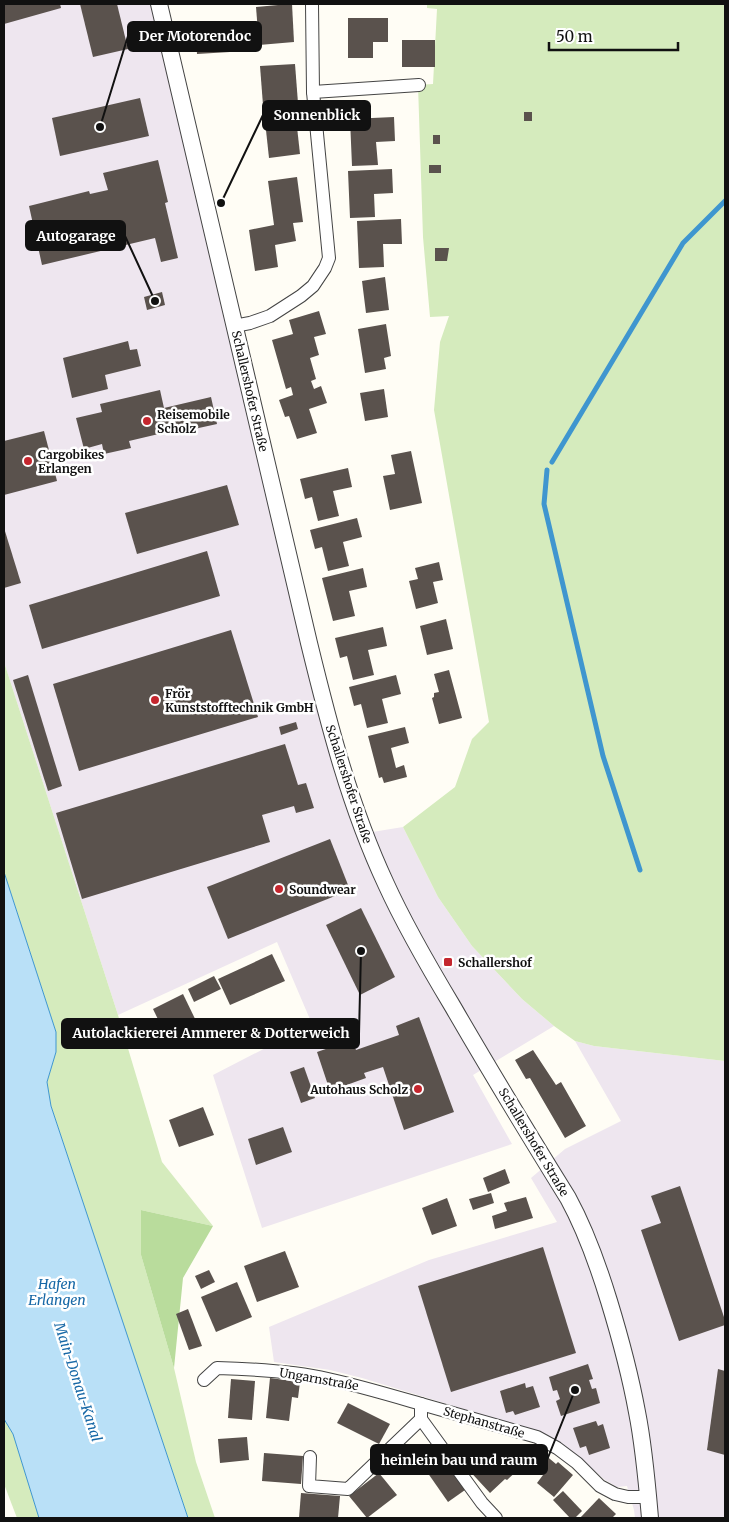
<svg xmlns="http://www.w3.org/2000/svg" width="729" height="1522" font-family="Merriweather,serif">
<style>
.industrial{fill:#eee6ef}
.green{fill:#d5ebbd}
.forest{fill:#b9dc9c}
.water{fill:#b9e0f7;stroke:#3f96cf}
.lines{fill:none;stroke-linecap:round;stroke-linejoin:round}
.stream{stroke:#3f96cf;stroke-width:5}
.building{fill:#5a524d}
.minor-casing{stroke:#444;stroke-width:14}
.tertiary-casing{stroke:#444;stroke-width:18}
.minor{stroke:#fff;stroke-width:12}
.tertiary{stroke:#fff;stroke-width:16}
.poi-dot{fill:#c4262e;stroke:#fff;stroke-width:2}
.labels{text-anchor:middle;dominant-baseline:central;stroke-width:5;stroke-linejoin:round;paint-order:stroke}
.street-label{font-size:12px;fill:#111;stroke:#fff}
.poi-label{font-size:12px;font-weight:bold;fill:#111;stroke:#fff;text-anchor:start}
.water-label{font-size:14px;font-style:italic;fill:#1768a6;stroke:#fff}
.leader{fill:none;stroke:#111;stroke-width:2}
.callout-dot{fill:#111;stroke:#fff;stroke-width:2}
.callout{fill:#111;stroke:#111;stroke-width:2}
.callout-label{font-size:14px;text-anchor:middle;font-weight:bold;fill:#fff}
</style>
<rect width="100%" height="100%" fill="#fffdf5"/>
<!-- industrial -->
<g class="industrial">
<polygon points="4,4 153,4 360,834 403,827 438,897 472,946 522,999 554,1026 473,1075 512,1144 262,1228 213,1075 312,1024 277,942 118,1015 4,662"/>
<polygon points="575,1041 594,1046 725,1061 725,1518 635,1518 634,1510 627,1486 617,1487 605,1480 581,1459 539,1432 362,1378 330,1370 274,1362 269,1327 429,1260 557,1222 531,1178 565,1149 621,1121"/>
</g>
<!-- green -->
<g class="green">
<polygon points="427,4 725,4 725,1061 594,1046 575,1041 554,1026 522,999 472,946 438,897 403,827 455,787 472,739 489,722 434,410 440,342 449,316 430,317 423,237 418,85 433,84 437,9 427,8"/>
<polygon points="4,662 118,1015 162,1162 213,1226 141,1210 141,1255 174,1368 196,1462 215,1518 188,1518 51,1106 47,1082 56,1052 56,1032 4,872"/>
<polygon points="4,1419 13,1434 39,1518 17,1518 4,1484"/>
</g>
<!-- forest -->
<polygon class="forest" points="141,1210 213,1226 183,1278 174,1368 141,1255"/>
<!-- water -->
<polygon class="water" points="4,872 56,1032 56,1052 47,1082 51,1106 188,1518 39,1518 13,1434 4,1419"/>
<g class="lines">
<!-- stream -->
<g class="stream">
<polyline points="552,462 683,243 725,201"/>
<polyline points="547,470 544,504 603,756 640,870"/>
</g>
</g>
<!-- building -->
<g class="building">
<polygon points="4,4 60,4 61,8 4,24"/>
<polygon points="80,4 117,4 128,49 93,57"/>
<polygon points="289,4 292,4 294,42 259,45 256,7"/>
<polygon points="348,18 388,18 388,42 373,42 373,58 348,58"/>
<polygon points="227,25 230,52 197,54 195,28"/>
<rect x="402" y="40" width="33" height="27"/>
<polygon points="295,64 298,103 263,105 260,66"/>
<polygon points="140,98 149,136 60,156 52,118"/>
<rect x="524" y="112" width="8" height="9"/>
<polygon points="394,117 395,141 376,142 378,165 352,166 350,119"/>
<polygon points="296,118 300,154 269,158 265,121"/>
<rect x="433" y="135" width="7" height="9"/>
<polygon points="158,160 168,202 165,203 178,258 161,262 155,238 42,265 29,206 89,191 90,194 108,190 103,173"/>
<rect x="429" y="165" width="12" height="8"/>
<polygon points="392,169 393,193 374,194 375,217 350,218 348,171"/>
<polygon points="297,177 303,222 293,223 296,241 275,245 278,267 255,271 249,230 274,225 268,181"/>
<polygon points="401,219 402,244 383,244 384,267 359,268 357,221"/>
<polygon points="435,248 449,248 447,261 435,261"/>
<polygon points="385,277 389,310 366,313 362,281"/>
<polygon points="162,292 165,305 147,310 144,297"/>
<polygon points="319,311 326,334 314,337 319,355 310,358 316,379 311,381 314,389 321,386 327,403 309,409 317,433 297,439 289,416 285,417 279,400 293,395 291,387 286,389 272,340 293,334 289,320"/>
<polygon points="386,324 391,356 384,358 386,369 365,373 358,329"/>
<polygon points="128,341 130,350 137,349 141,366 105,375 108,389 72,398 63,358"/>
<polygon points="384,389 388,417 365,421 360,393"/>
<polygon points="160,390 164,408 211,397 217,424 185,431 184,428 129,441 131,448 104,454 102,444 84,449 76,418 102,412 100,404"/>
<polygon points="44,431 57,481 4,495 4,441"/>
<polygon points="411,451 422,503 390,510 383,476 395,474 391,455"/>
<polygon points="348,468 352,487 333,491 339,516 318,521 312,497 305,499 300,479"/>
<polygon points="227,485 239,525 137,554 125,513"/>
<polygon points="357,518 362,537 343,542 349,566 328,571 322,547 315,549 310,530"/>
<polygon points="4,528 21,583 4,588"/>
<polygon points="207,551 220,596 42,649 29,605"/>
<polygon points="439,562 443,580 433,582 438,603 416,609 409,581 418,579 415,568"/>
<polygon points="363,568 367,587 349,591 355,616 333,621 322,578"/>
<polygon points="446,619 453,649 427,655 420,626"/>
<polygon points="383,627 387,646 368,650 374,675 353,680 347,656 340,658 335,638"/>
<polygon points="231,630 258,717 79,771 53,684"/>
<polygon points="449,670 462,718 439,724 432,698 434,697 434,693 439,692 434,674"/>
<polygon points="28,675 62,786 48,791 13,680"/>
<polygon points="396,675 401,694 382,699 388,723 367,728 361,704 354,706 349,687"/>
<polygon points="296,722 298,729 281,735 279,727"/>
<polygon points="405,727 409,743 391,748 396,768 404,765 407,777 384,783 382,777 379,778 368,736"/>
<polygon points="285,744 298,785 306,783 314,808 296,813 294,806 262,815 270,842 82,899 56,813"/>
<polygon points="330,839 350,890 228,939 207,887"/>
<polygon points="361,908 395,977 360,995 326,925"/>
<polygon points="272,954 285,981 230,1005 218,979"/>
<polygon points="214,976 221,989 194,1002 188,989"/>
<polygon points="183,994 198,1025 168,1040 153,1009"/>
<polygon points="419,1017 454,1112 404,1130 383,1067 364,1073 366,1078 330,1091 317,1052 352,1040 356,1050 399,1035 396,1026"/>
<polygon points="533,1050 556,1085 561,1082 586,1126 565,1138 530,1078 526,1079 515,1060"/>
<polygon points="304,1067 315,1098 301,1103 290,1072"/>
<polygon points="203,1107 214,1135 179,1147 169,1120"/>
<polygon points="283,1127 292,1152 256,1165 248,1139"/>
<polygon points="505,1169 510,1183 488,1192 483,1178"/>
<polygon points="680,1186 725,1320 725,1325 679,1341 641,1230 661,1223 651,1196"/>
<polygon points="491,1193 494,1203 473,1210 469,1199"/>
<polygon points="526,1197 533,1218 495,1229 492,1216 507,1211 504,1203"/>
<polygon points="447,1198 457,1226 432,1235 422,1208"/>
<polygon points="543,1247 576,1353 451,1392 418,1286"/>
<polygon points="285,1251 299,1287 257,1302 244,1266"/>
<polygon points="209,1270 215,1282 201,1289 195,1276"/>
<polygon points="237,1282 252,1317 216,1332 201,1297"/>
<polygon points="188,1309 202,1346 189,1350 176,1314"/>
<polygon points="588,1364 593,1379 589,1380 592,1389 596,1388 600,1403 561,1416 556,1401 560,1399 557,1390 553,1391 549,1377"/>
<polygon points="718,1369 725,1371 725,1455 707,1450"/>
<polygon points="270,1378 300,1382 298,1398 292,1397 289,1421 266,1418"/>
<polygon points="231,1379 255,1381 252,1420 228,1418"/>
<polygon points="525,1383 526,1388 533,1386 540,1407 515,1415 513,1411 506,1413 500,1391"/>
<polygon points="348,1403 390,1424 379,1444 337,1423"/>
<polygon points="596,1421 598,1426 603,1424 610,1448 589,1455 586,1446 580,1448 573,1428"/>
<polygon points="247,1437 249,1460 220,1463 218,1439"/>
<polygon points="501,1449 519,1469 507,1480 505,1479 490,1493 465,1466 483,1450 491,1459"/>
<polygon points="264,1453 303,1456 301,1484 262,1481"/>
<polygon points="544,1454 556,1464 558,1462 573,1475 554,1497 537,1483 543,1475 533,1467"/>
<polygon points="441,1457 465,1490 448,1502 425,1469"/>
<polygon points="379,1473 397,1495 367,1518 349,1496"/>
<polygon points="563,1491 582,1511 575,1518 570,1518 553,1500"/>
<polygon points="301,1493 340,1496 338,1518 299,1518"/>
<polygon points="599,1498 616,1514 612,1518 580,1518"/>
</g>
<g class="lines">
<!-- minor casing -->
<g class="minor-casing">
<g id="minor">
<polyline points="313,92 419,85"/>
<polyline points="234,326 250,323 270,316 301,296 313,286 325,268 329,258 313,92 312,4"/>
<path d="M204,1380l13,-12c37,1 75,3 111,11 32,7 62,16 93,25v15l61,84 14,15"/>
<polyline points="421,1404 537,1437 557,1448 577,1463 600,1486 615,1494 628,1497 648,1497"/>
<polyline points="310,1457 309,1486 348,1489 421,1419"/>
</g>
</g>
<!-- tertiary casing -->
<g class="tertiary-casing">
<path id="tertiary" d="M159,4l150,639c20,82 41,164 77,241 19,42 43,83 67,123 37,64 76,128 115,191 18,33 30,67 41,103 11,36 21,73 28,111 7,35 10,71 13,106"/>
</g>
<!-- minor -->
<use href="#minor" class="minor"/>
<!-- tertiary -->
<use href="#tertiary" class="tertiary"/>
</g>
<!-- markers -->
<g class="poi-dot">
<circle cx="147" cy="421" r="5"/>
<circle cx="28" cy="461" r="5"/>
<circle cx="155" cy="700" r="5"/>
<circle cx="279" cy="889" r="5"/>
<rect x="443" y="957" width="10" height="10" rx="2.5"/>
<circle cx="418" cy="1089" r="5"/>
</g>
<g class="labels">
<!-- street labels -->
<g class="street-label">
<text transform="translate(250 391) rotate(77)">Schallershofer Straße</text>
<text transform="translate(349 784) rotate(72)">Schallershofer Straße</text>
<text transform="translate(534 1142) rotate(59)">Schallershofer Straße</text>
<text transform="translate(319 1379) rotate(10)">Ungarnstraße</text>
<text transform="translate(484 1422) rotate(16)">Stephanstraße</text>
</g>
<!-- poi labels -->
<g class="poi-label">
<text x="157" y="414">Reisemobile<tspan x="157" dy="14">Scholz</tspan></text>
<text x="38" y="454">Cargobikes<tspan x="38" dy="14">Erlangen</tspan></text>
<text x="165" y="693">Frör<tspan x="165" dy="14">Kunststofftechnik GmbH</tspan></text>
<text x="289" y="889">Soundwear</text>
<text x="458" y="962">Schallershof</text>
<text x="408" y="1089" text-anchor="end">Autohaus Scholz</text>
</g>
<!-- water labels -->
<g class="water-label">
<text x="57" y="1284">Hafen<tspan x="57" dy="16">Erlangen</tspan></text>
<text transform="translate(78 1382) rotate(72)">Main-Donau-Kanal</text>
</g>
</g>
<!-- callouts -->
<path class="leader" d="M100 127L128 36M221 203L263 115M155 301L125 236M361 951L359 1034M575 1390L547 1460"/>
<g class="callout-dot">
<circle cx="100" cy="127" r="5"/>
<circle cx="221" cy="203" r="5"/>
<circle cx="155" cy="301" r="5"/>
<circle cx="361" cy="951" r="5"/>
<circle cx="575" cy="1390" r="5"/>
</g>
<g class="callout">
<rect x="128" y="22" width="133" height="29" rx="5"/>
<rect x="263" y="101" width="107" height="29" rx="5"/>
<rect x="26" y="221" width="99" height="29" rx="5"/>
<rect x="62" y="1019" width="297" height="29" rx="5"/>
<rect x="371" y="1445" width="176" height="29" rx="5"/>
</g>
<g class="callout-label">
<text x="195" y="41">Der Motorendoc</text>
<text x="317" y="120">Sonnenblick</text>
<text x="76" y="241">Autogarage</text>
<text x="211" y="1038">Autolackiererei Ammerer &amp; Dotterweich</text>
<text x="459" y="1465">heinlein bau und raum</text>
</g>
<!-- border -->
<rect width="729" height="1522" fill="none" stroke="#111111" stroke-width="10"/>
<!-- scale -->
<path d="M549 42v8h129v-8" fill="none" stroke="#111111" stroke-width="2.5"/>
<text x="556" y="42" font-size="15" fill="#111111" stroke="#ffffff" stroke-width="4" paint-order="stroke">50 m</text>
</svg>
